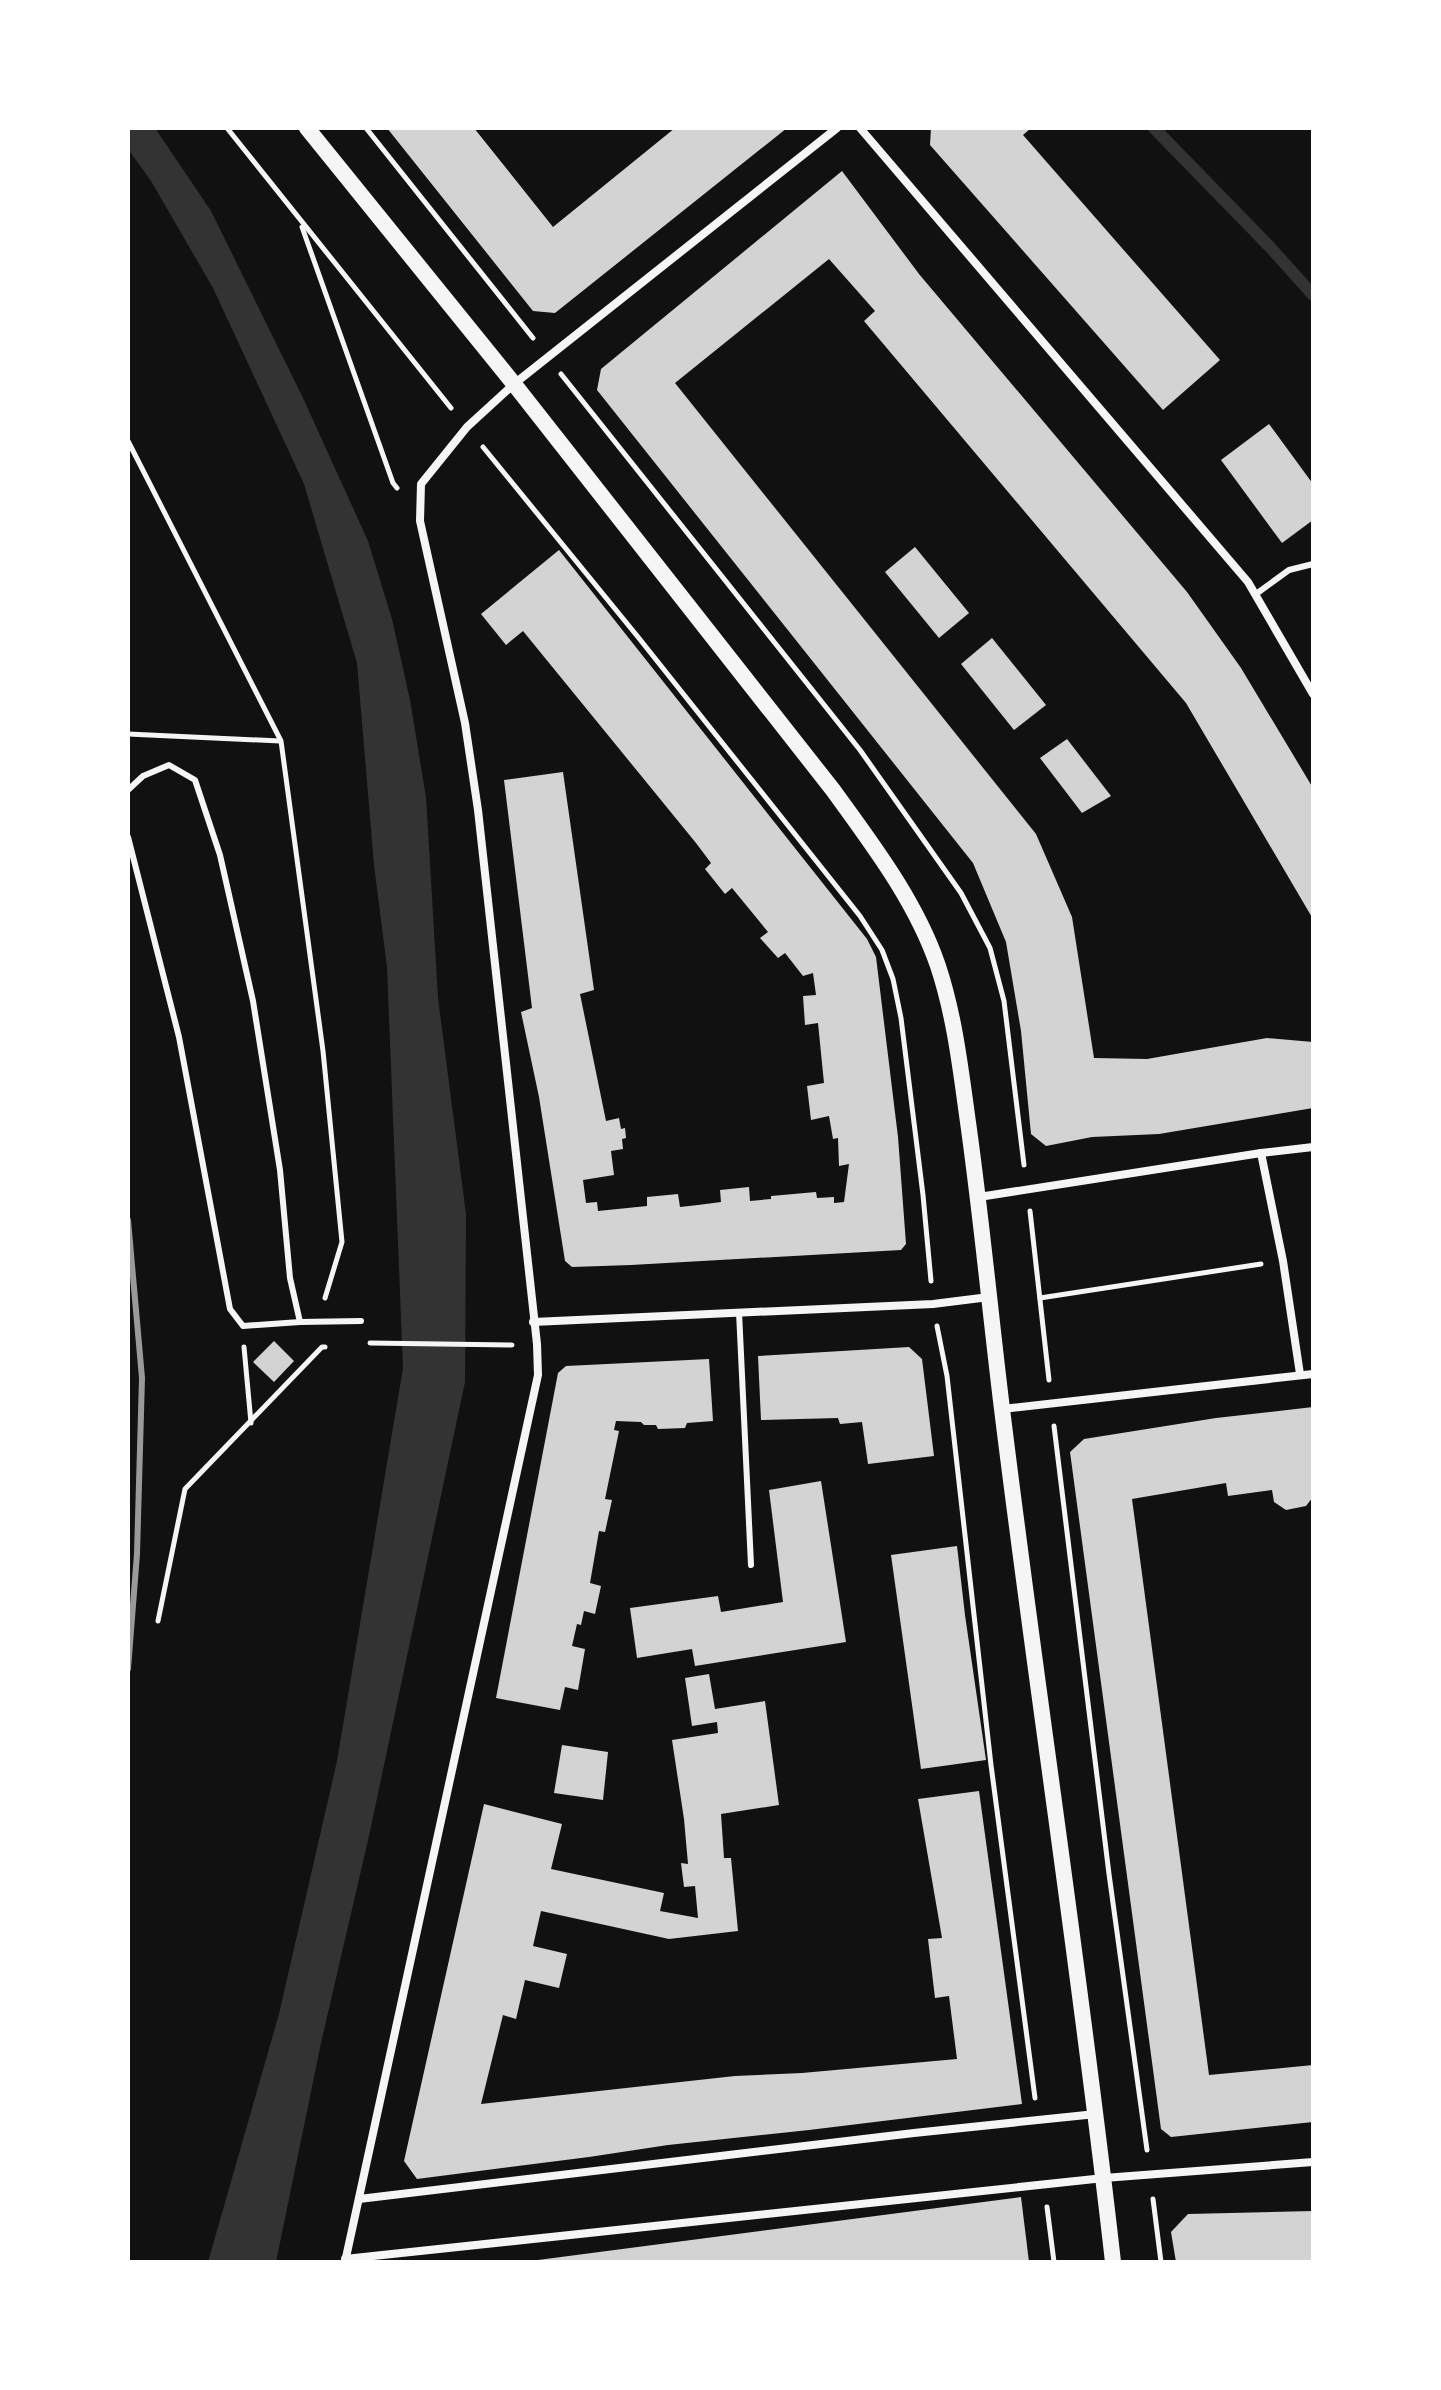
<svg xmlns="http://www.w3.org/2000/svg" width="1441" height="2390" font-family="'PT Sans',sans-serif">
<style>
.water{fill:#333}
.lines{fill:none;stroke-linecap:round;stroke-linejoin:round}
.stream{stroke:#333;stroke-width:12}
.building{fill:#d3d3d3}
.path{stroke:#f5f5f5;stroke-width:5}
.service{stroke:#f5f5f5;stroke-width:6}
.minor{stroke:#f5f5f5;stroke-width:8}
.secondary{stroke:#f5f5f5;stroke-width:16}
.rail{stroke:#9a9a9a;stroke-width:6}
</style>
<rect width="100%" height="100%" fill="#111"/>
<!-- water -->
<polygon class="water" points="128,128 155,128 211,211 303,398 368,541 392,619 410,700 426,797 438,998 466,1214 465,1382 369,1836 321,2043 276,2262 208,2262 279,2014 337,1761 403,1368 387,967 374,865 357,663 304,484 213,288 151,181 128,149"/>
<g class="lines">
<!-- stream -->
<polyline class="stream" points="1154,128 1269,246 1313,295"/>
</g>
<!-- building -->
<g class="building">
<polygon points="387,128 474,128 553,227 675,128 787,128 555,313 533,311"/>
<polygon points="931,128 1031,128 1023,135 1220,360 1163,410 930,145"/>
<polygon points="842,171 919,274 1187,592 1241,668 1313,788 1313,919 1186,703 864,321 875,311 829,259 675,383 1036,834 1072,917 1094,1058 1147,1059 1267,1038 1313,1042 1313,1108 1159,1134 1092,1137 1046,1146 1031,1134 1021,1031 1006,942 973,863 597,390 601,369"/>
<polygon points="1269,424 1313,484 1313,520 1282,543 1221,460"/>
<polygon points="915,547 969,613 939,638 885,572"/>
<polygon points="559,550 867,939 876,957 898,1137 906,1244 901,1250 631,1265 572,1267 565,1261 539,1097 521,1012 532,1008 504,780 563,772 594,990 580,994 606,1121 619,1118 621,1129 625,1128 626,1138 622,1139 623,1149 611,1151 614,1175 583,1180 586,1203 597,1202 598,1211 647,1206 647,1197 678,1194 680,1207 698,1205 721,1202 720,1190 749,1187 750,1201 771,1199 771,1196 816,1192 817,1198 834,1197 834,1203 844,1202 849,1164 839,1166 838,1138 833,1139 829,1116 811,1120 807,1086 824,1083 818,1023 805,1025 803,996 816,995 813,973 803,976 785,953 778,958 760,938 768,932 732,888 725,894 705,869 711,863 696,843 523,631 506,645 481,614"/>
<polygon points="992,638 1046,705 1014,730 961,664"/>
<polygon points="1067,739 1111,796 1082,813 1040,758"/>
<polygon points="274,1341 294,1361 274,1382 253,1362"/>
<polygon points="909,1347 922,1359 934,1456 868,1464 862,1422 840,1424 838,1418 761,1420 758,1356"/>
<polygon points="709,1359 713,1421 687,1423 685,1428 658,1429 656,1425 644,1425 641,1422 616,1421 614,1430 619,1431 605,1499 612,1500 605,1532 599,1531 590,1583 601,1586 595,1614 584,1611 581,1625 577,1624 572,1646 585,1649 578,1690 565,1687 560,1710 496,1698 558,1373 566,1366"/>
<polygon points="1313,1407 1313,1497 1306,1506 1286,1510 1274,1502 1272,1490 1228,1496 1226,1483 1132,1499 1209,2075 1313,2065 1313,2122 1171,2137 1161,2129 1070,1452 1084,1439 1216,1418"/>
<polygon points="821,1481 846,1642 695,1666 692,1649 637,1658 630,1608 718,1596 721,1612 783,1602 769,1490"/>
<polygon points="957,1546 965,1615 986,1760 921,1769 891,1555"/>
<polygon points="709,1674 715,1709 765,1701 779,1805 721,1814 724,1858 731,1858 738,1931 669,1939 541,1911 533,1946 567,1954 559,1988 525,1980 516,2019 503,2015 481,2104 735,2076 802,2073 957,2059 949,1996 935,1998 928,1939 942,1938 918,1799 979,1791 1022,2104 809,2130 668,2145 589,2157 417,2179 404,2161 484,1804 562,1824 551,1869 664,1893 660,1911 698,1918 695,1886 684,1887 681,1863 688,1864 684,1819 672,1740 718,1733 717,1722 692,1726 685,1678"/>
<polygon points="562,1745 608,1752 603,1800 554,1793"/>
<polygon points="1021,2197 1029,2262 538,2262 538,2260"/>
<polygon points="1313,2211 1313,2262 1176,2262 1171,2232 1188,2214"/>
</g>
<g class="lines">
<!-- path -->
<g class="path">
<polyline points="227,128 451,408"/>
<polyline points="366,128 533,338"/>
<polyline points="302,227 393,483 397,488"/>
<polyline points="561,374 860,750 961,893 990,948 1004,1001 1024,1165"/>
<polyline points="128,441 281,741 323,1051 342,1242 325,1298"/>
<polyline points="483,447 638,637 860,916 882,950 893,979 901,1018 923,1195 931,1281"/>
<polyline points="128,734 280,741"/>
<polyline points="1030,1211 1049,1380"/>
<polyline points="1040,1298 1261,1264"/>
<polyline points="937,1326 947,1376 991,1765 1035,2098"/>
<polyline points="370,1343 512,1345"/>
<polyline points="244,1347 251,1423"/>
<polyline points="1054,1426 1109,1874 1147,2150"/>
<polyline points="158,1621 185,1489 322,1347 325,1347"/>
<polyline points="1153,2199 1161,2262"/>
<polyline points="1047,2207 1054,2262"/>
</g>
<!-- service -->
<g class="service">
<polyline points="1256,594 1289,570 1313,564"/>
<polyline points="128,790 143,776 169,765 195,780 220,855 253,1001 280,1170 290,1278 300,1322"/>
<polyline points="128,837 179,1037 230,1309 243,1326 300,1322 361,1321"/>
<polyline points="739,1312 751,1565"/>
</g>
<!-- minor -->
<g class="minor">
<polyline points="860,128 1248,582 1313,694"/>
<polyline points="1261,1153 1283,1261 1300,1374"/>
<polyline points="979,1197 1261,1153 1313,1147"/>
<polyline points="533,1322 933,1304 989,1297"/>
<polyline points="1002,1409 1313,1374"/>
<polyline points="359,2199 914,2133 1096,2114"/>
<polyline points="345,2259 1104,2178 1313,2162"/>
<polyline points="345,2262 538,1375 537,1344 478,810 465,723 420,521 421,484 467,427 514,384 837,128"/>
</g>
<!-- secondary -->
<path class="secondary" d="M307,128l207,256 319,406c39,54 83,111 105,176 16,48 22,98 29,149 14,98 23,196 35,294 35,285 79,568 111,853"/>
<!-- rail -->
<polyline class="rail" points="128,1220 142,1378 137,1554 128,1669"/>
</g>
<!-- border -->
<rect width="1441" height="2390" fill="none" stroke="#ffffff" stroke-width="260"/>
</svg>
